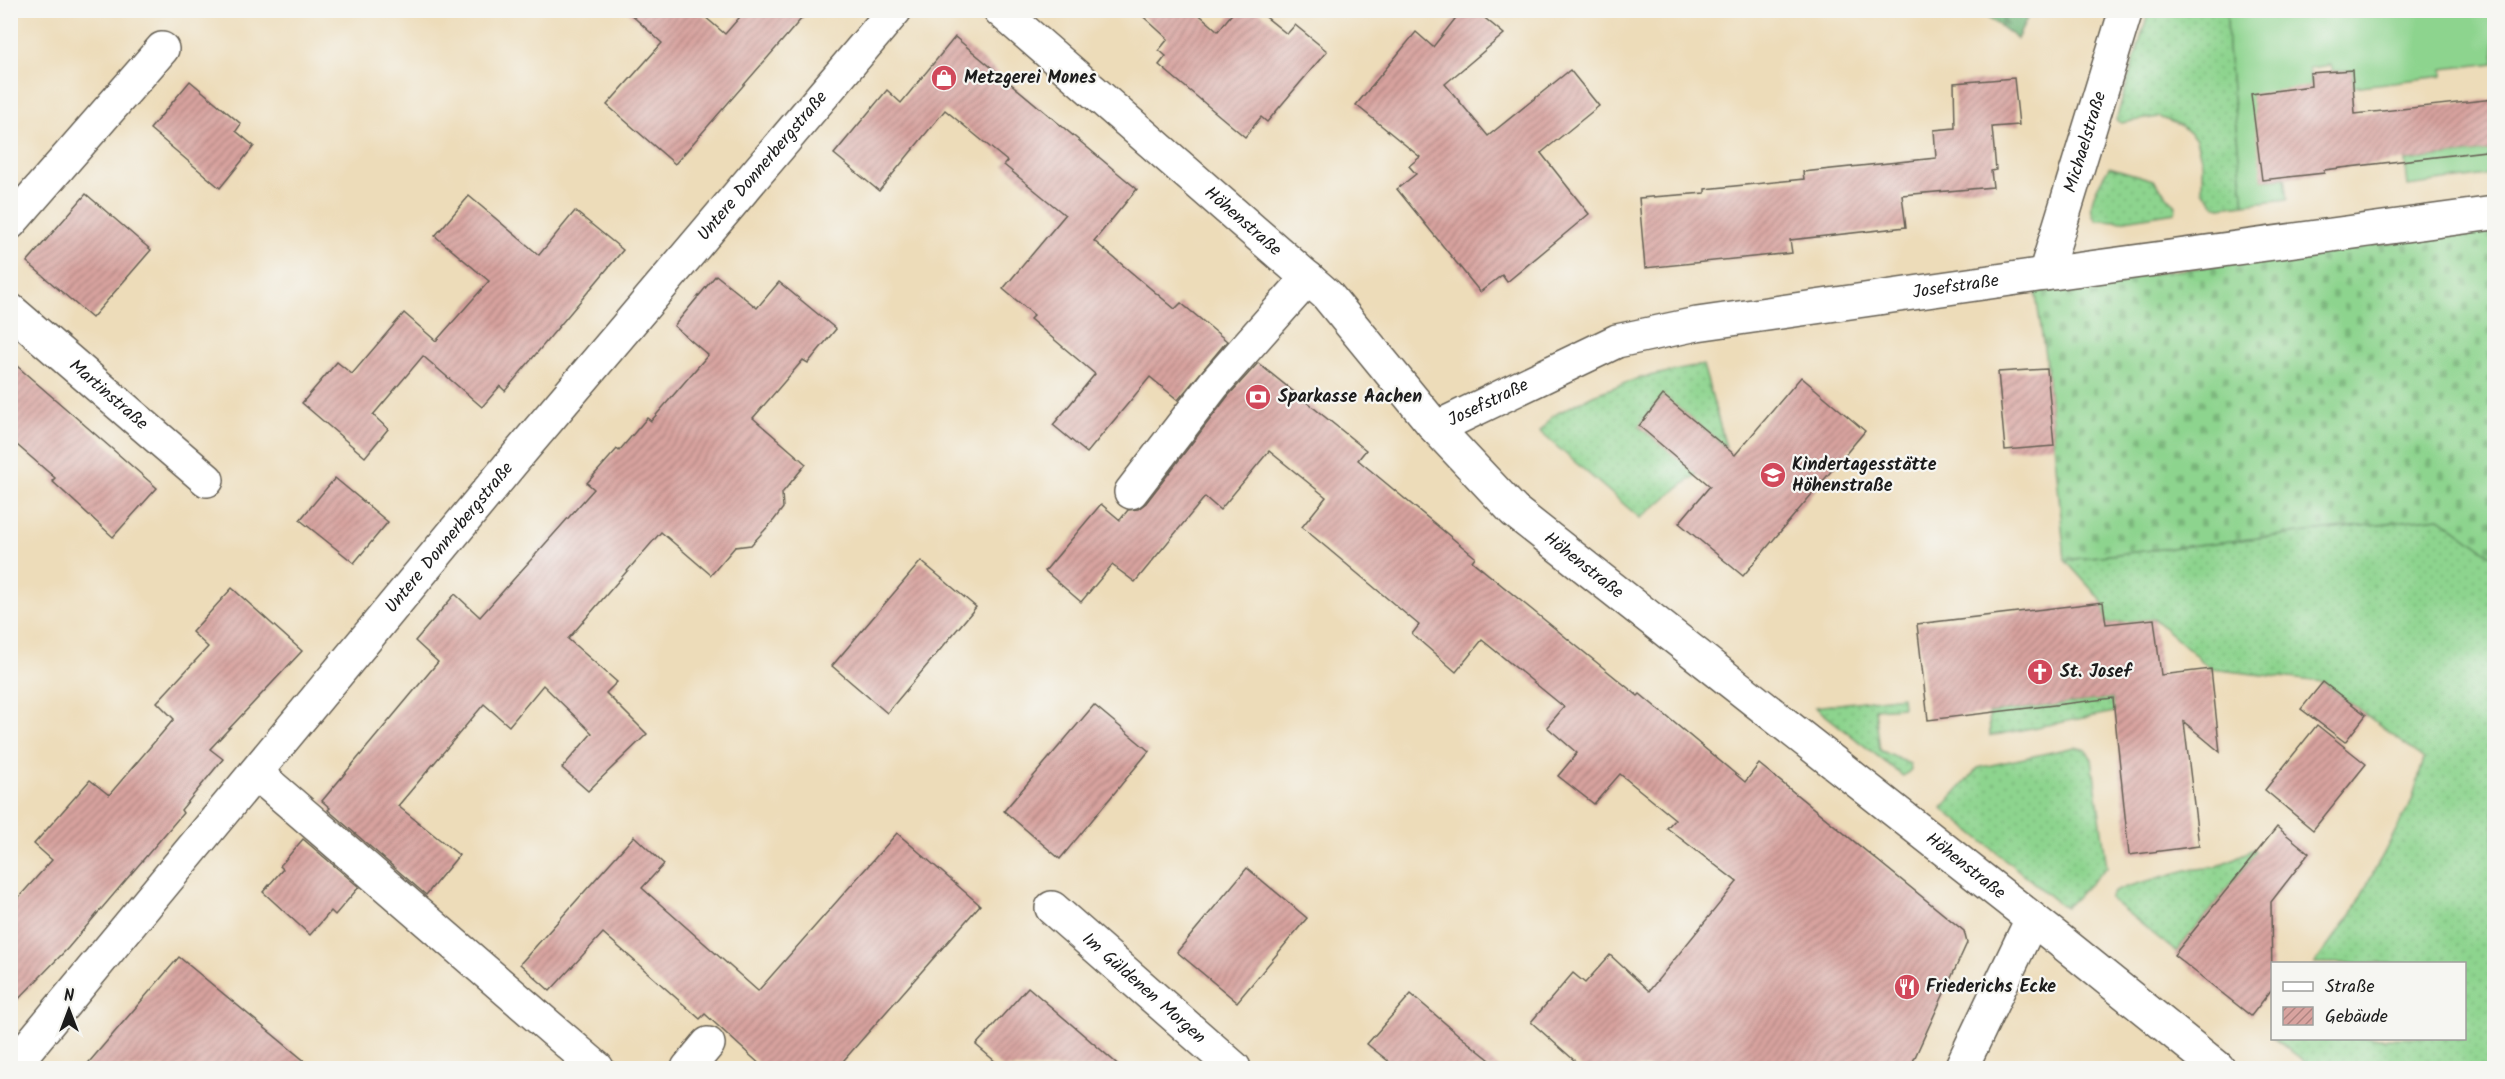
<svg xmlns="http://www.w3.org/2000/svg" width="2505" height="1079" font-family="Kalam,sans-serif">
<style>
.grass{fill:url(#grass-dots);stroke:#547855;stroke-width:1.5}
.forest{fill:url(#forest-firs);stroke:#47694a;stroke-width:1.5}
.cemetery{fill:url(#cemetery-stones);stroke:#547855;stroke-width:1.5}
.garden{fill:#8dd48e;stroke:#547855;stroke-width:1.5}
.building{fill:url(#building-hatch)}
.lines{fill:none;stroke-linecap:round;stroke-linejoin:round}
.minor-casing{stroke:#655f53;stroke-width:36}
.minor{stroke:#fff;stroke-width:33}
.labels{text-anchor:middle;dominant-baseline:central;stroke-width:4.5;stroke-linejoin:round;paint-order:stroke}
.poi-label{font-size:18px;font-weight:bold;fill:#1c1c1c;stroke:#f6f6f2;text-anchor:start}
.street-label{font-size:18px;fill:#1c1c1c;stroke:#f6f6f2}
</style>
<defs>
<pattern id="grass-dots" width="8" height="8" patternUnits="userSpaceOnUse" patternTransform="scale(1.5)"><rect width="8" height="8" fill="#8dd48e"/><path d="M2 2h.1M6 6h.1" fill="none" stroke="#79b57a" stroke-width="1.8" stroke-linecap="round"/></pattern>
<pattern id="forest-firs" width="22" height="20" patternUnits="userSpaceOnUse" patternTransform="scale(1.5)"><rect width="22" height="20" fill="#72b679"/><path d="M5 1l3.5 6h-7zM16 11l3.5 6h-7z" fill="#5d9362"/></pattern>
<pattern id="cemetery-stones" width="16" height="16" patternUnits="userSpaceOnUse" patternTransform="scale(1.5)"><rect width="16" height="16" fill="#8dd48e"/><path d="M2 7V4a2 2 0 0 1 4 0v3zM10 15v-3a2 2 0 0 1 4 0v3z" fill="#79b57a"/></pattern>
<pattern id="building-hatch" width="6" height="6" patternUnits="userSpaceOnUse" patternTransform="scale(1.5)"><rect width="6" height="6" fill="#d8a39f"/><path d="M-1 1l2-2M0 6l6-6M5 7l2-2" fill="none" stroke="#ae8481"/></pattern>
</defs>
<rect width="100%" height="100%" fill="#f6f6f2"/>
<filter id="ink" filterUnits="userSpaceOnUse"><feTurbulence type="fractalNoise" baseFrequency=".0167" numOctaves="2"/><feDisplacementMap in="SourceGraphic" scale="12" xChannelSelector="R" yChannelSelector="G"/><feConvolveMatrix kernelMatrix="1 2 1 2 8 2 1 2 1" color-interpolation-filters="sRGB"/></filter>
<filter id="wash" filterUnits="userSpaceOnUse"><feTurbulence type="fractalNoise" baseFrequency=".008" numOctaves="4" result="noise"/><feDisplacementMap in="SourceGraphic" scale="24" xChannelSelector="R" yChannelSelector="G"/><feGaussianBlur stdDeviation="1.35" result="paint"/><feColorMatrix in="noise" values="0 0 0 0 0 0 0 0 0 0 0 0 0 0 0 0 0 1.4 0 .05"/><feComposite in="paint" operator="in"/></filter>
<g filter="url(#wash)">
<rect width="100%" height="100%" fill="#eddcb9"/>
<!-- grass -->
<g class="grass">
<polygon points="2149,11 2227,11 2228,48 2244,204 2221,207 2214,204 2202,190 2202,162 2196,139 2180,125 2158,117 2121,123 2116,120"/>
<path d="M2109,167l44,13 23,26 -1,6 -56,9 -23,-1c-13,-15 5,-39 13,-53z"/>
<polygon points="1703,365 1726,447 1663,396 1639,426 1697,474 1640,518 1540,432 1552,416 1593,395 1639,378"/>
<polygon points="2439,517 2494,557 2494,1068 2314,1068 2273,1038 2464,1038 2464,964 2315,963 2351,915 2412,800 2424,759 2323,682 2211,669 2154,619 2106,624 2103,602 2065,560"/>
<polygon points="1902,696 1903,707 1875,709 1880,750 1910,764 1911,770 1903,776 1815,707"/>
<polygon points="2113,698 2115,712 1990,736 1989,713"/>
<polygon points="2075,747 2086,750 2092,759 2107,867 2066,907 2061,905 1942,808 1978,768"/>
<polygon points="2254,849 2257,852 2176,952 2109,898 2114,892 2126,887 2187,870 2216,867"/>
</g>
<!-- forest -->
<polygon class="forest" points="1980,11 2031,11 2017,39"/>
<!-- cemetery -->
<polygon class="cemetery" points="2494,229 2494,557 2439,517 2065,560 2047,369 2035,289"/>
<!-- garden -->
<g class="garden">
<polygon points="2227,11 2494,11 2494,63 2443,69 2443,76 2353,87 2352,70 2333,71 2331,65 2309,68 2311,86 2262,180 2285,178 2288,199 2244,204 2228,48"/>
<polygon points="2494,150 2494,174 2408,186 2405,161"/>
</g>
<g id="blocks">
<!-- building -->
<g class="building">
<polygon points="626,10 697,10 725,34 746,10 809,10 675,164 607,105 662,43"/>
<polygon points="1136,10 1194,10 1218,31 1235,10 1257,10 1287,34 1295,25 1327,51 1267,122 1261,117 1245,137 1159,65 1166,56 1159,50 1168,39"/>
<polygon points="1462,10 1475,10 1504,34 1445,84 1488,136 1570,70 1599,106 1541,153 1589,214 1507,282 1502,275 1480,292 1397,189 1416,174 1409,166 1420,157 1356,105 1416,32 1433,47"/>
<polygon points="955,37 1137,189 1094,241 1175,309 1181,303 1227,341 1178,400 1150,377 1087,453 1053,425 1095,374 1030,319 1034,315 1003,289 1065,215 1004,165 1007,161 945,110 879,191 834,154 887,90 901,103"/>
<polygon points="2352,70 2355,114 2494,99 2494,150 2324,170 2324,173 2262,180 2251,94 2311,86 2310,73"/>
<polygon points="2014,78 2019,125 1992,127 1996,170 1991,171 1993,187 1902,195 1906,227 1790,240 1792,253 1645,268 1639,198 1705,193 1705,189 1804,179 1803,172 1936,158 1934,130 1955,128 1954,83"/>
<polygon points="190,81 241,124 236,131 254,146 220,188 150,129"/>
<polygon points="86,194 151,250 92,318 27,262"/>
<polygon points="469,196 539,255 575,211 623,250 505,391 500,386 482,407 423,356 373,415 388,429 365,457 302,403 337,362 352,374 404,313 436,341 489,281 435,236"/>
<polygon points="716,275 757,308 779,282 836,329 808,363 803,360 753,418 806,464 782,493 783,508 774,520 751,545 735,547 711,575 661,532 568,639 617,682 606,693 647,734 588,791 562,768 592,733 543,685 509,726 484,704 398,806 459,855 426,895 328,810 330,808 322,801 438,662 415,641 455,594 480,617 594,489 587,483 617,449 619,451 647,418 651,421 708,355 674,326"/>
<polygon points="10,360 157,488 113,537 52,481 55,478 10,439"/>
<polygon points="1258,363 1366,450 1358,460 1475,557 1472,561 1638,696 1640,694 1745,782 1759,764 1964,931 1967,943 1910,1068 1583,1068 1531,1022 1573,973 1585,983 1610,955 1649,991 1737,882 1667,828 1675,819 1620,774 1594,804 1558,776 1577,753 1547,727 1564,707 1482,640 1456,672 1412,634 1419,625 1302,527 1326,497 1269,451 1220,510 1205,497 1135,582 1112,565 1081,602 1045,571 1101,504 1120,520 1128,510 1138,509 1146,503 1228,396"/>
<polygon points="2047,369 2054,446 2005,450 1998,372"/>
<polygon points="1801,377 1865,431 1743,576 1679,523 1710,486 1639,426 1663,395 1735,455"/>
<polygon points="335,478 388,522 354,563 300,520"/>
<polygon points="921,561 976,607 887,713 832,666"/>
<polygon points="232,588 302,651 210,749 223,759 181,810 183,813 68,948 10,1008 10,907 52,860 34,844 90,780 109,795 174,719 157,702 208,647 192,632"/>
<polygon points="2103,602 2106,624 2154,619 2161,675 2211,669 2220,752 2184,722 2199,846 2129,855 2113,698 1928,720 1917,624"/>
<polygon points="2323,682 2366,715 2345,742 2301,709"/>
<polygon points="1094,705 1149,751 1060,859 1004,811"/>
<polygon points="2317,725 2366,764 2313,830 2265,790"/>
<polygon points="2277,827 2309,853 2271,902 2272,989 2251,1016 2174,955"/>
<polygon points="897,833 980,905 837,1068 764,1068 705,1014 700,1019 603,933 550,991 520,964 634,836 664,864 642,888 758,991"/>
<polygon points="303,839 359,887 335,915 331,911 310,935 263,892 283,869 280,866"/>
<polygon points="1247,868 1307,918 1237,1002 1177,952"/>
<polygon points="179,957 313,1068 84,1068"/>
<polygon points="1028,987 1122,1068 1003,1068 976,1045"/>
<polygon points="1411,994 1460,1036 1500,1068 1397,1068 1367,1044"/>
</g>
</g>
</g>
<g filter="url(#ink)">
<use href="#blocks" fill-opacity="0" stroke="#655f53" stroke-width="1.5"/>
<g class="lines">
<!-- minor casing -->
<g class="minor-casing">
<g id="minor">
<path id="s1" d="M1000,10l327,285 109,133 78,83 544,428 160,129"/>
<polyline points="10,223 162,49"/>
<path id="s2" d="M2045,274l81,-264"/>
<path id="s3" d="M10,310l197,170"/>
<path id="s4" d="M1436,428l181,-87 80,-17 348,-50 449,-61"/>
<polyline points="1131,492 1214,384 1308,278"/>
<polyline points="256,773 597,1068"/>
<path id="s5" d="M1052,908l182,160"/>
<path id="s6" d="M11,1068l512,-619 372,-439"/>
<polyline points="688,1068 708,1044"/>
<polyline points="1961,1068 2032,919"/>
</g>
</g>
<!-- minor -->
<use href="#minor" class="minor"/>
</g>
</g>
<!-- icons -->
<defs>
<g id="shop-disc" transform="scale(1.35)"><circle r="9.5" fill="#d1495b" stroke="#f6f6f2"/><path d="M-5-2.5h2.3a2.7 3.5 0 0 1 5.4 0H5L5.5 6h-11ZM-1.5-2.5h3a1.5 2.3 0 0 0-3 0Z" fill="#fff"/></g>
<g id="bank-disc" transform="scale(1.35)"><circle r="9.5" fill="#d1495b" stroke="#f6f6f2"/><path d="M-6-4H6V4H-6ZM0-2.3a2.3 2.3 0 1 0 0 4.6a2.3 2.3 0 1 0 0-4.6Z" fill="#fff"/></g>
<g id="school-disc" transform="scale(1.35)"><circle r="9.5" fill="#d1495b" stroke="#f6f6f2"/><path d="M0-5L7-2L0 1L-7-2ZM-4 1L0 2.5L4 1V4Q0 6-4 4Z" fill="#fff"/></g>
<g id="church-disc" transform="scale(1.35)"><circle r="9.5" fill="#d1495b" stroke="#f6f6f2"/><path d="M-1.2-6h2.4v3.5h3.3v2.4h-3.3V6h-2.4V-.1h-3.3v-2.4h3.3Z" fill="#fff"/></g>
<g id="restaurant-disc" transform="scale(1.35)"><circle r="9.5" fill="#d1495b" stroke="#f6f6f2"/><path d="M-5-6h1v4h1v-4h1v4h1v-4h1v5L-1.5 .5V6h-2V.5L-5-1ZM5-6V6H3V1.5H1.5Q1.5-4 5-6Z" fill="#fff"/></g>
</defs>
<g fill-rule="evenodd">
<use href="#shop-disc" x="944" y="78"/>
<use href="#bank-disc" x="1258" y="397"/>
<use href="#school-disc" x="1773" y="475"/>
<use href="#church-disc" x="2040" y="672"/>
<use href="#restaurant-disc" x="1907" y="987"/>
</g>
<g class="labels">
<!-- poi labels -->
<g class="poi-label">
<text x="964" y="78">Metzgerei Mones</text>
<text x="1278" y="397">Sparkasse Aachen</text>
<text x="1792" y="465">Kindertagesstätte<tspan x="1792" dy="21">Höhenstraße</tspan></text>
<text x="2060" y="672">St. Josef</text>
<text x="1926" y="987">Friederichs Ecke</text>
</g>
<!-- street labels -->
<g class="street-label">
<text stroke="none"><textPath href="#s2" startOffset="138">Michaelstraße</textPath></text>
<text stroke="none"><textPath href="#s6" startOffset="1174">Untere Donnerbergstraße</textPath></text>
<text stroke="none"><textPath href="#s1" startOffset="322">Höhenstraße</textPath></text>
<text stroke="none"><textPath href="#s4" startOffset="544">Josefstraße</textPath></text>
<text stroke="none"><textPath href="#s3" startOffset="130">Martinstraße</textPath></text>
<text stroke="none"><textPath href="#s4" startOffset="58">Josefstraße</textPath></text>
<text stroke="none"><textPath href="#s6" startOffset="688">Untere Donnerbergstraße</textPath></text>
<text stroke="none"><textPath href="#s1" startOffset="808">Höhenstraße</textPath></text>
<text stroke="none"><textPath href="#s1" startOffset="1294">Höhenstraße</textPath></text>
<text stroke="none"><textPath href="#s5" startOffset="122">Im Güldenen Morgen</textPath></text>
</g>
</g>
<!-- margin -->
<rect width="2505" height="1079" fill="none" stroke="#f6f6f2" stroke-width="36"/>
<!-- legend -->
<rect x="2271" y="962" width="195" height="78" fill="#f6f6f2" stroke="#9f9f9c" stroke-width="1.5"/>
<rect x="2283" y="982" width="30" height="9" fill="#ffffff" stroke="#9f9f9c" stroke-width="1.5"/>
<text x="2325" y="992" font-size="18" fill="#1c1c1c">Straße</text>
<rect x="2283" y="1007" width="30" height="18" fill="url(#building-hatch)" stroke="#9f9f9c" stroke-width="1.5"/>
<text x="2325" y="1022" font-size="18" fill="#1c1c1c">Gebäude</text>
<!-- north arrow -->
<g transform="translate(69 1010)" stroke="#f6f6f2" stroke-width="4.5" paint-order="stroke">
<path d="M0-4.5L10 22L0 15L-10 22Z" fill="#1c1c1c"/>
<text y="-9" font-size="16" font-weight="bold" text-anchor="middle" fill="#1c1c1c">N</text>
</g>
</svg>
